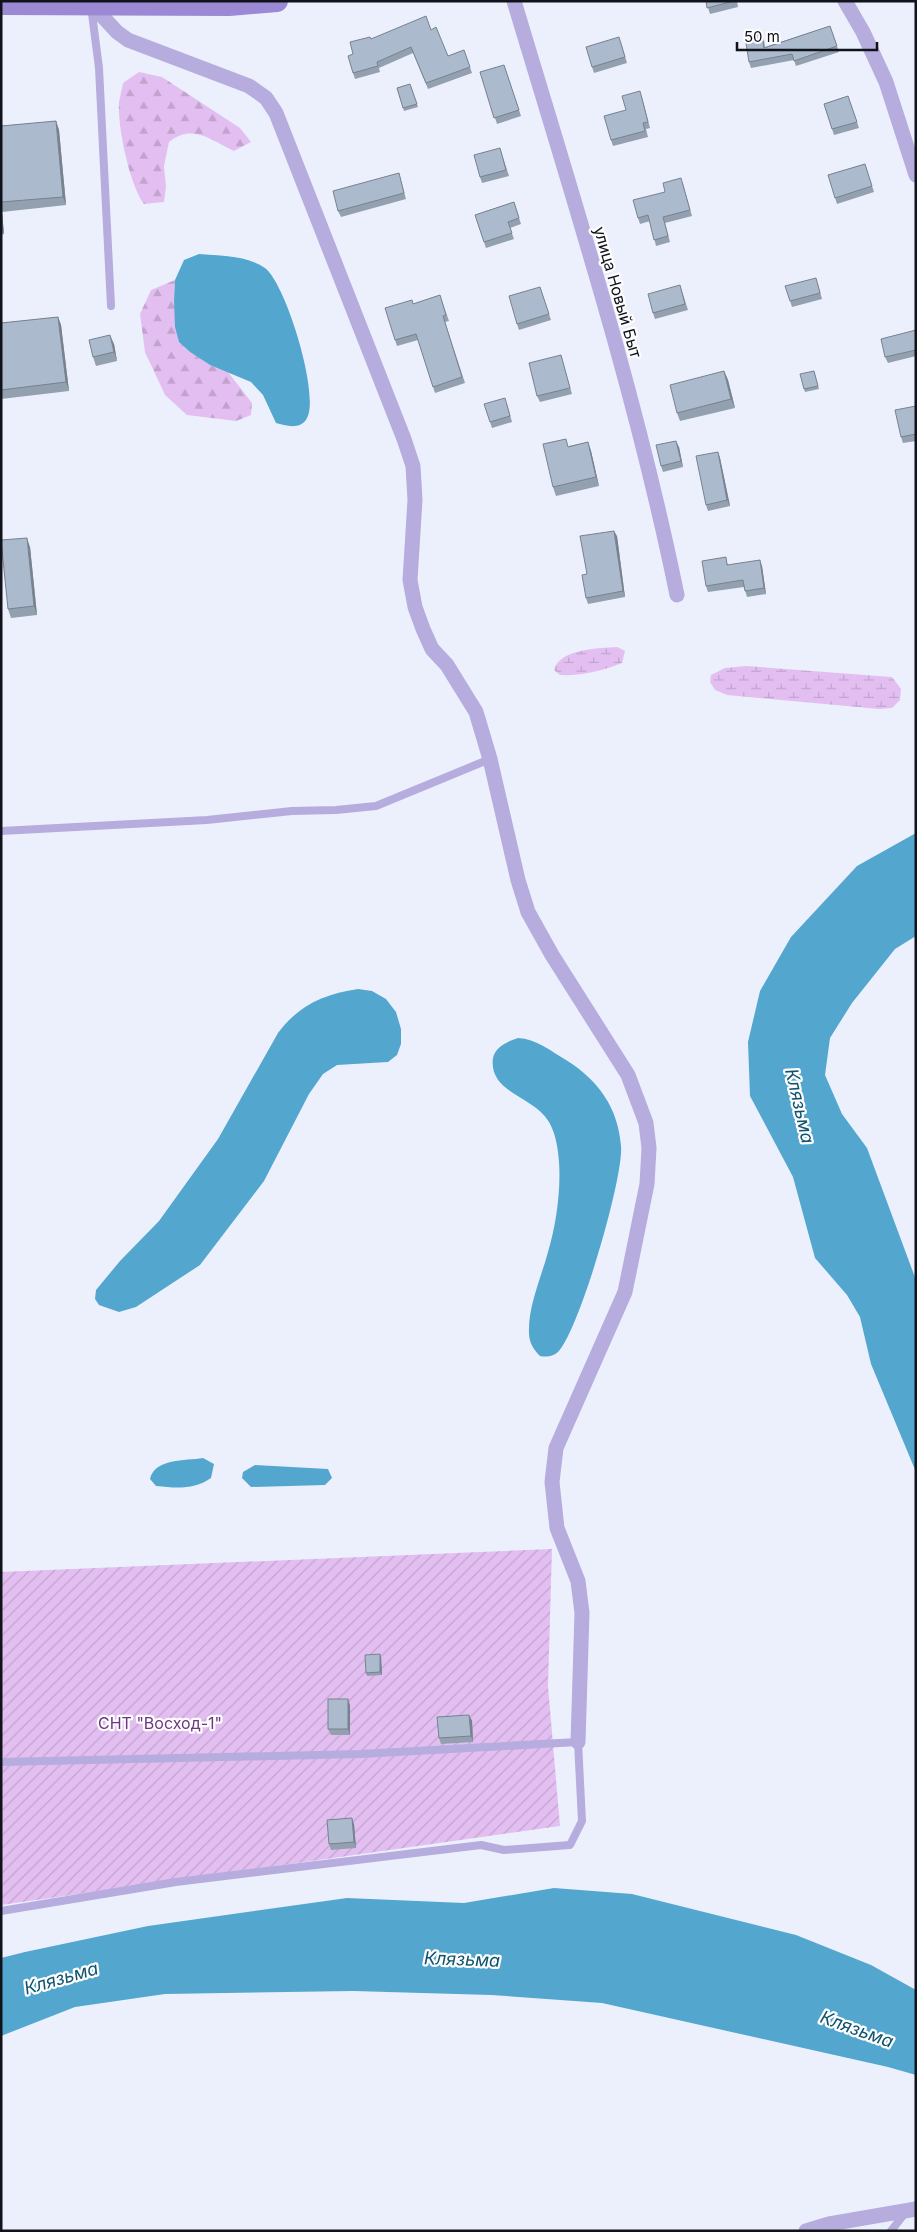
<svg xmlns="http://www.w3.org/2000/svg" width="917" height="2232" font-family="Inter,sans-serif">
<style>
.forest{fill:url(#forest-firs)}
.wetland{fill:url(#wetland-marsh)}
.garden{fill:url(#garden-furrows)}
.water{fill:#53a7cf}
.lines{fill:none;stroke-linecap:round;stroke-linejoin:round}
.lane{stroke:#b7acde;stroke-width:8}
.street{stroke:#b7acde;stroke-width:15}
.secondary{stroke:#9c89d3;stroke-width:22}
.wall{fill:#93a0af}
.shaded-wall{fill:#78828f}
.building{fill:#abbacc;stroke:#78828f}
.labels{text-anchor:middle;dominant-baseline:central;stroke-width:4.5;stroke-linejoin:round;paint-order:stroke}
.street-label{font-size:16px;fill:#11131a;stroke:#fdfdfd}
.park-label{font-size:16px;fill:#6d3680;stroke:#fdfdfd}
.water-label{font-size:18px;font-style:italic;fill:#0f536f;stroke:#fdfdfd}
</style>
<defs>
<pattern id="forest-firs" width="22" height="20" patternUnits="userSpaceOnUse" patternTransform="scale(1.25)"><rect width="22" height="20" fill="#e3bff1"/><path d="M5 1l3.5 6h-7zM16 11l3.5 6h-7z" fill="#c2a3ce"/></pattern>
<pattern id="wetland-marsh" width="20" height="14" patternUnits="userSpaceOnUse" patternTransform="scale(1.25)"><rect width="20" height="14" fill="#e3bff1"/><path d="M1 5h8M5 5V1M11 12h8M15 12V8" fill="none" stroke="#c2a3ce"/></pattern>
<pattern id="garden-furrows" width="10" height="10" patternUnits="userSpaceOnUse" patternTransform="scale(1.25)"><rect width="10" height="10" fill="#e3bff1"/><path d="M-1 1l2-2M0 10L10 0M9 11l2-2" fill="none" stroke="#c2a3ce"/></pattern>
</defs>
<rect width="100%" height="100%" fill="#ecf0fd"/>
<!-- forest -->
<g class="forest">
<path d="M139,72l23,5 78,51 11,14 -17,9c-23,-11 -42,-28 -65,-9l-5,24 2,21 -2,15 -20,2c-14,-18 -27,-78 -25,-102 1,-6 3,-13 4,-19z"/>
<polygon points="175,280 174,300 179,342 190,352 210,365 228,372 252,403 251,415 236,421 187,415 165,395 145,352 140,314 151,290"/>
</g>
<!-- wetland -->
<g class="wetland">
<path d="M617,647l8,4 -3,12c-19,8 -42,13 -62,12l-6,-5c5,-21 45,-22 63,-23z"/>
<polygon points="746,666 892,677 901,689 900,700 892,708 879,709 727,695 715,690 710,682 711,675 725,668"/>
</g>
<!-- garden -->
<polygon class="garden" points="552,1549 548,1686 560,1826 1,1905 1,1572"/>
<!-- water -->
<g class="water">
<path d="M199,254c22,2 47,1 66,14 21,16 55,127 42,150 -6,12 -21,8 -31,5l-13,-28 -12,-13 -41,-17 -20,-13 -11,-10 -4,-15 -1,-27 1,-20 9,-20z"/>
<polygon points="916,833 916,936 895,949 852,1003 830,1038 825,1075 842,1114 867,1148 916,1280 916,1472 871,1364 860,1317 847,1295 815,1258 793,1177 750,1096 748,1042 760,991 791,937 857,866"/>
<path d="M358,989l14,2 14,8 10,13 5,17v15l-4,11 -9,7 -51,3 -14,9 -14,20 -45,87 -64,84 -64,42 -17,5 -20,-7 -4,-6 1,-9 24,-29 39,-40 59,-82 60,-106c21,-28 46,-39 80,-44z"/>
<path d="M518,1038c18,1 33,13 48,22 32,20 52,47 55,86 3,31 -42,185 -63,206 -6,5 -11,5 -18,4 -6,-6 -11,-13 -11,-23 -1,-27 12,-55 19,-81 8,-27 13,-61 11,-90 -1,-13 -3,-28 -10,-40 -15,-26 -61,-29 -56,-64 2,-11 15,-17 25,-20z"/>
<path d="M203,1458l11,6 -3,14c-17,12 -35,10 -55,8l-6,-7c5,-21 35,-18 53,-21z"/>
<polygon points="255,1465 328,1469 332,1478 325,1485 251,1487 242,1478 243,1472"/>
<polygon points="554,1888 632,1894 796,1935 871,1965 916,1990 916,2075 888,2067 602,2003 491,1995 353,1991 165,1994 75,2007 1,2036 1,1958 25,1952 148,1926 347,1898 464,1903"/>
</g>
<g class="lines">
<!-- lane -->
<g class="lane">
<polyline points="91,6 99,68 111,306"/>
<polyline points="1,831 207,820 292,811 336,810 376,806 490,759"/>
<polyline points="1,1762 361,1754 578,1742 582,1821 570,1845 504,1850 481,1845 176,1882 1,1911"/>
<polyline points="891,2231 905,2213"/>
</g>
<!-- street -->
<g class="street">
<path d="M514,1c59,197 122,393 163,594"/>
<polyline points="845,1 863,32 886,82 916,175"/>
<polyline points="91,4 117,32 128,40 249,86 266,98 276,113 404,439 413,466 415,500 410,580 415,607 423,629 432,649 447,665 476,712 490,759 518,880 528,912 552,955 628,1075 646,1123 649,1148 647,1184 625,1292 556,1448 552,1482 557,1528 578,1581 582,1613 578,1742"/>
<polyline points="806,2231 829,2224 916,2209"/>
</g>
<!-- secondary -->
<polyline class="secondary" points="1,4 229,5 277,1"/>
</g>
<!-- wall -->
<g class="wall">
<polygon points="706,1 737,1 738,7 710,14"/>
<polygon points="830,26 839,52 796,66 794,60 751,68 749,62 764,40 765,47"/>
<polygon points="431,30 448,56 464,50 472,73 428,89 413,53 379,68 380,72 355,79 353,73 353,54 371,39"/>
<polygon points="621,43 627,63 594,73 592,67"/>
<polygon points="504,65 521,116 497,124 480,72"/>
<polygon points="410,84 418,107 404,111 397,88"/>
<polygon points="848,96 859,128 834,135 824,104"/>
<polygon points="642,97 650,128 646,129 648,137 613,146 611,140 626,110"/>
<polygon points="56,121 59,130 66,205 2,212 4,234 1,235 1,126"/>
<polygon points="500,148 509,176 482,183 480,177"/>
<polygon points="865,164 874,192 837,204 828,175"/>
<polygon points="399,173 406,199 341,217 338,211"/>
<polygon points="683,184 692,216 665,223 670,242 656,246 650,221 640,224 638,218 665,192"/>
<polygon points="514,202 521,224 510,228 514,239 486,248 475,215"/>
<polygon points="818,284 822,299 792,307 790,301"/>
<polygon points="680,285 688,310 655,319 653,313"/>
<polygon points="540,287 551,320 519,330 517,324"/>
<polygon points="440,295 449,321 445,322 465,383 435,393 418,340 397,346 395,340 413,304"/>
<polygon points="58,317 61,325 69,391 1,399 1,323"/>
<polygon points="916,330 916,356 888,363 885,357"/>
<polygon points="114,344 117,361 96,366 93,357"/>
<polygon points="561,355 572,394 540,402 537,396"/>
<polygon points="724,371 728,380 735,408 680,421 677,413"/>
<polygon points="814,371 819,389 805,392 804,389"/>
<polygon points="507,404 512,422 492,428 490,422"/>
<polygon points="916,406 916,441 903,443 901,437"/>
<polygon points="588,442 591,451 599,486 556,496 553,487 569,446"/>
<polygon points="679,447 683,467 663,472 661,466"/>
<polygon points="718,452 720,458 730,506 708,511 706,505"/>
<polygon points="617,536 625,597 588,604 586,598 587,574"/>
<polygon points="30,547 37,615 11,618 8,609"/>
<polygon points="728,563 728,565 762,566 766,594 747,597 744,587 708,592 706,586"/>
<polygon points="381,1657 382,1675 367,1676 366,1673"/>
<polygon points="350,1705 350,1735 331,1735 328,1729"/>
<polygon points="469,1715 472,1721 473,1742 441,1744 439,1738"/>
<polygon points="354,1824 356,1848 331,1850 329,1844"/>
</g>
<!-- shaded-wall -->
<g class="shaded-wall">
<polygon points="56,121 59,130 66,205 63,197"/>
<polygon points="1,211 2,212 4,234 1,227"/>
<polygon points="58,317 61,325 69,391 66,382"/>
<polygon points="110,335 114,344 117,361 114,352"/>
<polygon points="724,371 728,380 735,408 731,399"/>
<polygon points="676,441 679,447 683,467 681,461"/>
<polygon points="588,442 591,451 599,486 596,477"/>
<polygon points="718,452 720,458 730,506 727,500"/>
<polygon points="614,531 617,536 625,597 623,591"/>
<polygon points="27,538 30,547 37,615 34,606"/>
<polygon points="760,560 762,566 766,594 764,588"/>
<polygon points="380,1654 381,1657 382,1675 380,1672"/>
<polygon points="348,1699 350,1705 350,1735 348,1729"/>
<polygon points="469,1715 472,1721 473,1742 471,1736"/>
<polygon points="352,1818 354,1824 356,1848 354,1842"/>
</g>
<!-- building -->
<g class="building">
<polygon points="706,1 734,1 707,8"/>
<polygon points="426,16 431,30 436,27 448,56 464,50 470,67 426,83 411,47 377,62 378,66 353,73 348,56 353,54 350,42 370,37 371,39"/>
<polygon points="830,26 837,46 794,61 792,54 749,62 745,37 762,34 764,48"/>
<polygon points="619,37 625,57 592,67 586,47"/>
<polygon points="504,65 519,110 494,118 480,72"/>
<polygon points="410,84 417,104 403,108 397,88"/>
<polygon points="640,91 648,122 643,123 645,131 611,140 604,116 626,110 622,96"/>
<polygon points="848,96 857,122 832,129 824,104"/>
<polygon points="56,121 63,197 1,202 1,126"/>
<polygon points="500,148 506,170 480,177 474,155"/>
<polygon points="865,164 872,186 835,198 828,175"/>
<polygon points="399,173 404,193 338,211 333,191"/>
<polygon points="681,178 690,210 663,217 668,236 654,240 648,215 638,218 633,200 665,192 663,183"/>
<polygon points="514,202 519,218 508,222 512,233 484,242 475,215"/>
<polygon points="816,278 820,293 790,301 785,286"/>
<polygon points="680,285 685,304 653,313 648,294"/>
<polygon points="540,287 549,314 517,324 509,296"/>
<polygon points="440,295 446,315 443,316 462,377 433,387 416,334 395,340 385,308 412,300 413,304"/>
<polygon points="58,317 66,382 1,390 1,323"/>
<polygon points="916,330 916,350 885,357 881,339"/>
<polygon points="110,335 114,352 93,357 89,340"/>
<polygon points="561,355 570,388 537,396 529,363"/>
<polygon points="724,371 731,399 677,413 670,385"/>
<polygon points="814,371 818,386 804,389 800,374"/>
<polygon points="505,398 510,416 490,422 484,404"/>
<polygon points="916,406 916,434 901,437 895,410"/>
<polygon points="566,439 568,447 588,442 596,477 553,487 543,444"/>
<polygon points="676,441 681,461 661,466 656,445"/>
<polygon points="718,452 727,500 706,505 696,456"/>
<polygon points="614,531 623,591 586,598 582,575 587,574 580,536"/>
<polygon points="27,538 34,606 8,609 1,540"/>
<polygon points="726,557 727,565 760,560 764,588 745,591 743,580 706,586 702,561"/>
<polygon points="380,1654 380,1672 366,1673 365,1655"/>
<rect x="328" y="1699" width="20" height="30"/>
<polygon points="469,1715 471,1736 439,1738 437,1717"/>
<polygon points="352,1818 354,1842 329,1844 327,1820"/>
</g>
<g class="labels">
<!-- street labels -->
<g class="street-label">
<text transform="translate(618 292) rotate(74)">улица Новый Быт</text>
</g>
<!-- park labels -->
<g class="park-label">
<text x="160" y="1723">СНТ "Восход-1"</text>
</g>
<!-- water labels -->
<g class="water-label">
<text transform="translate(800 1106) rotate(77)">Клязьма</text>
<text transform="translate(462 1959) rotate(2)">Клязьма</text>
<text transform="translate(61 1978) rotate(-16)">Клязьма</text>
<text transform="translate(857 2029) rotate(20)">Клязьма</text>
</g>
</g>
<!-- border -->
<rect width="917" height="2232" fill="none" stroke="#11131a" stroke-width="5"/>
<!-- scale -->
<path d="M737 42v8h140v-8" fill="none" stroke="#11131a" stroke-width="2.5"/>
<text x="744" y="42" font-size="15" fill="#11131a" stroke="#fdfdfd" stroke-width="4" paint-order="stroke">50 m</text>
</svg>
